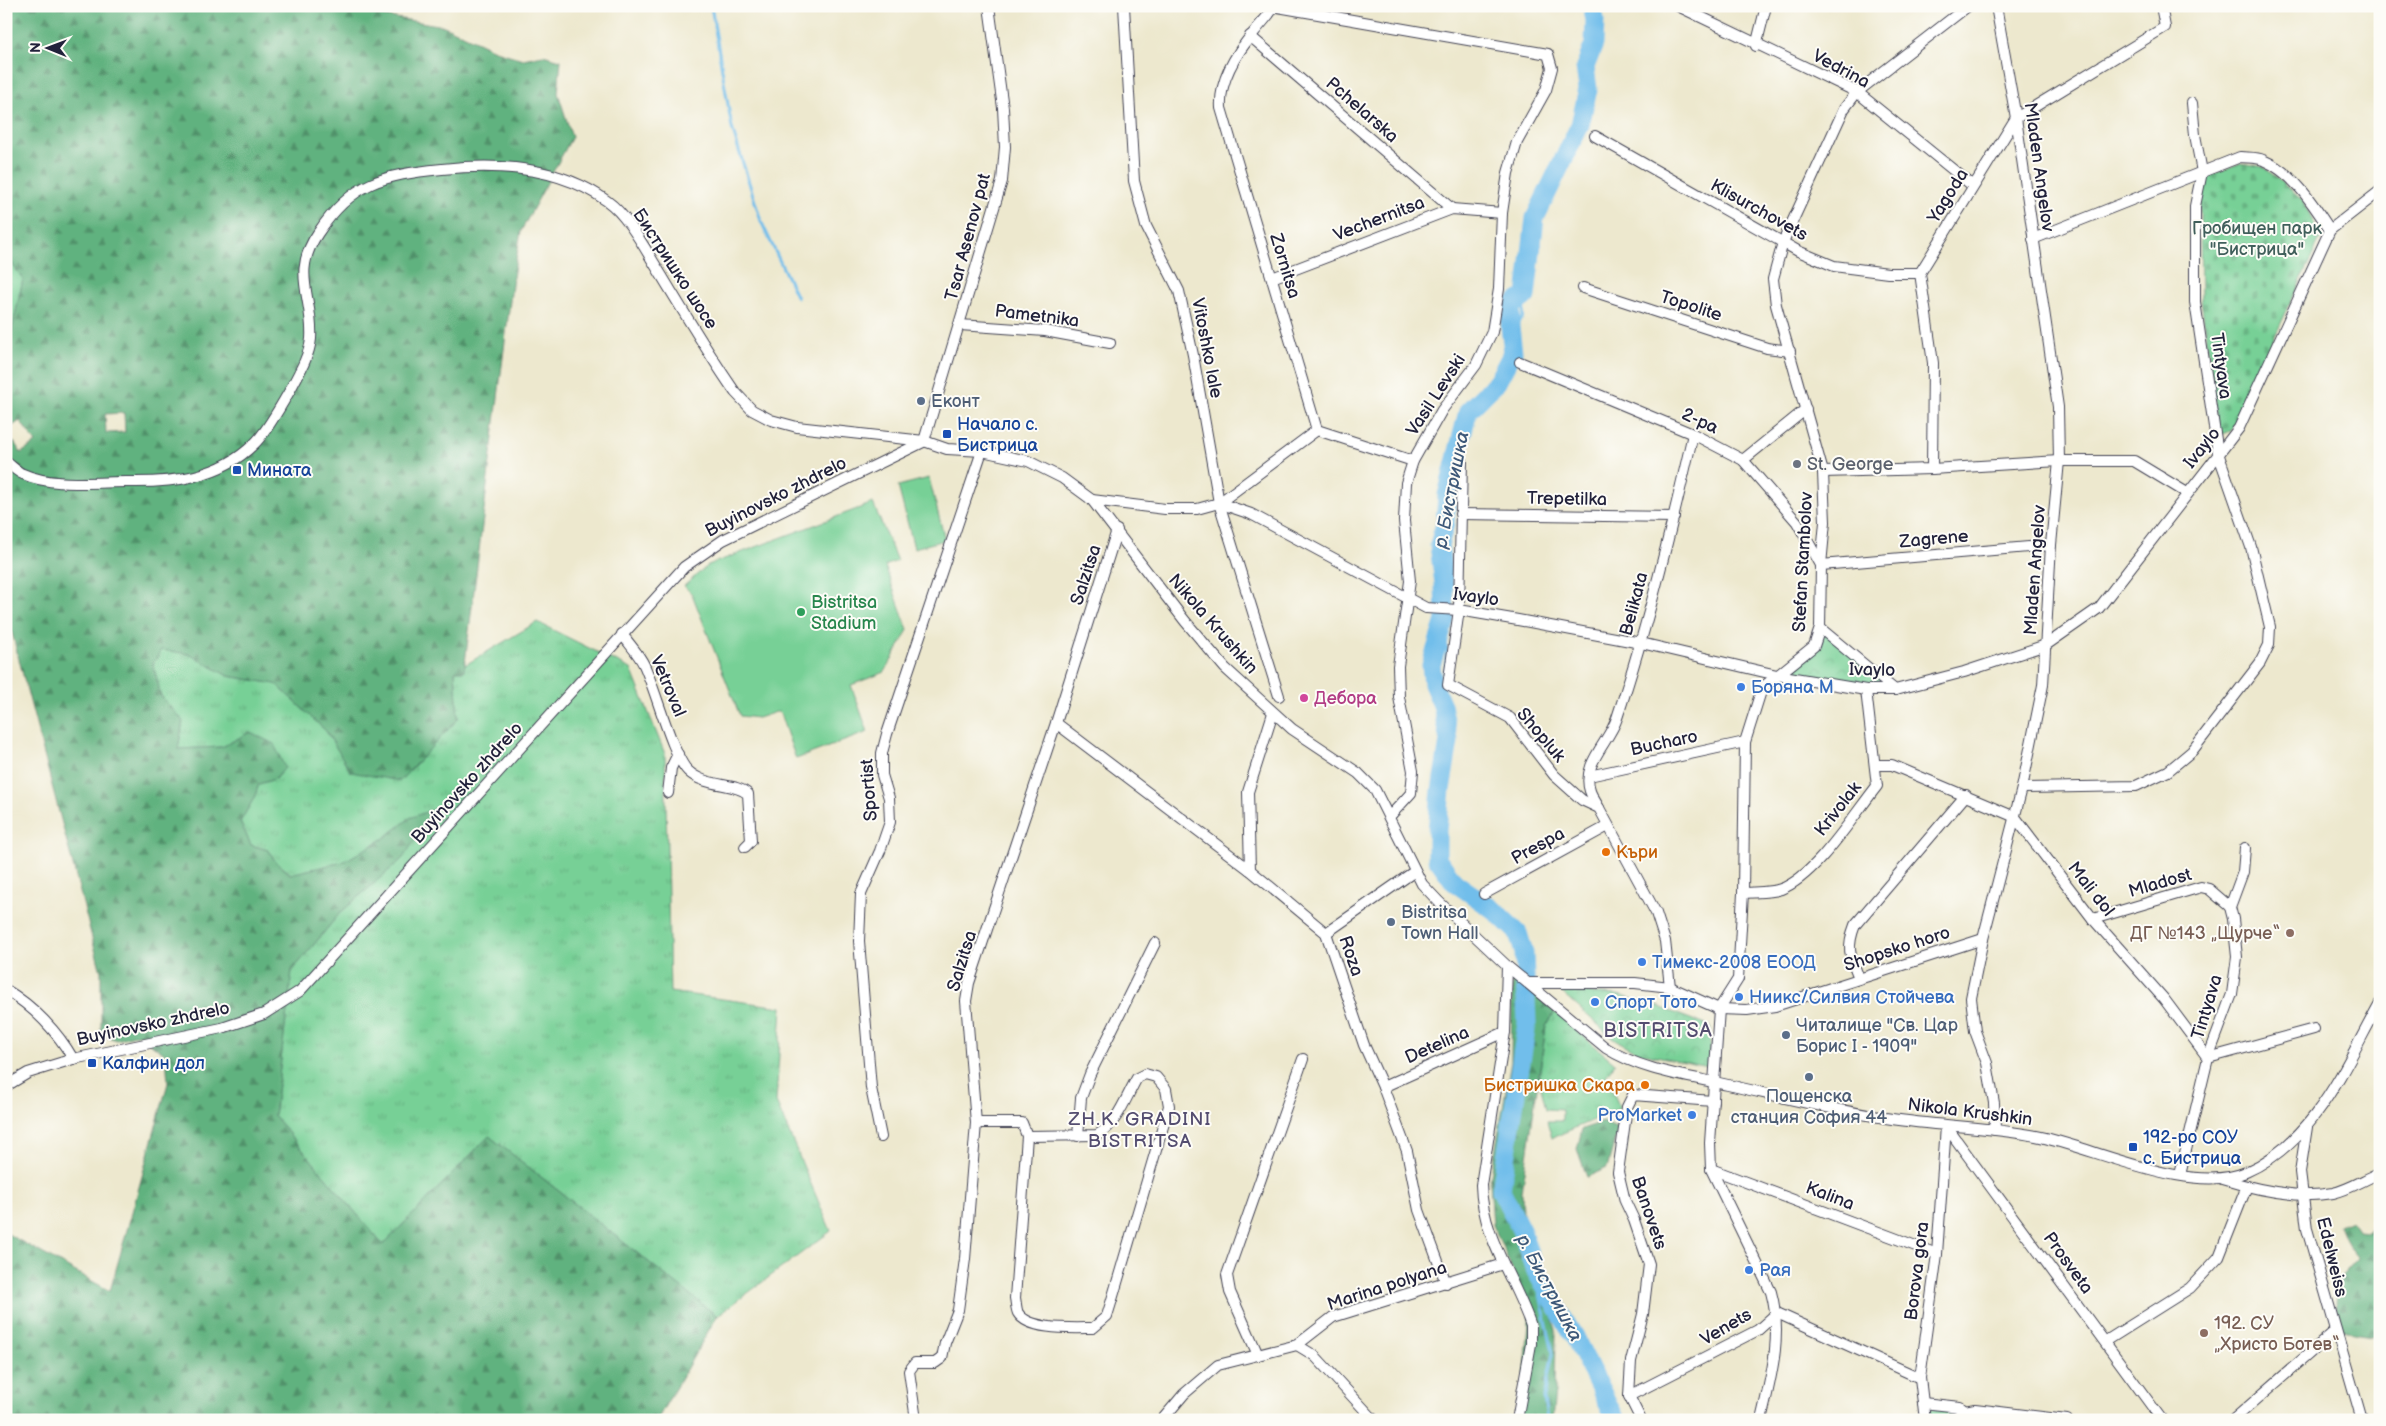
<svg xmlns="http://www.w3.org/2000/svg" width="2386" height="1426" font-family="'Balsamiq Sans',sans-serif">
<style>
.grass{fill:url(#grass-tufts);stroke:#4c7968}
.forest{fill:url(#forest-firs);stroke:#426a5d;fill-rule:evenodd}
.cemetery{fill:url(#cemetery-stones);stroke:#4c7968}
.park{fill:url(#park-crowns);stroke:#4c7968}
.garden{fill:#77d096;stroke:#4c7968}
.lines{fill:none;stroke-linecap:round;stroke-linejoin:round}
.stream{stroke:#71beeb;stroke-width:3}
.river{stroke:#71beeb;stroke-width:19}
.minor-casing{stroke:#404051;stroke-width:12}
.minor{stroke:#fff;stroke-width:10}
.service-dot{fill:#5c6f8a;stroke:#fdfcf7;stroke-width:2}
.transit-dot{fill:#1a4fb4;stroke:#fdfcf7;stroke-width:2}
.worship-dot{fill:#6b7280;stroke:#fdfcf7;stroke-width:2}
.leisure-dot{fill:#2e9e5b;stroke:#fdfcf7;stroke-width:2}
.shop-dot{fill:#3f7fe0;stroke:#fdfcf7;stroke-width:2}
.hotel-dot{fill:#d1479c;stroke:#fdfcf7;stroke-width:2}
.food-dot{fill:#e8710a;stroke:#fdfcf7;stroke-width:2}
.education-dot{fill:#8d6e63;stroke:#fdfcf7;stroke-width:2}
.labels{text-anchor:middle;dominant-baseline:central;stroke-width:4;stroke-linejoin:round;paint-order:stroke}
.street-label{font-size:18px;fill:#22223b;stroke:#fdfcf7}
.park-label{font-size:18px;fill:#405f5b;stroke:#fdfcf7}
.service-label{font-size:18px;fill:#4e5e75;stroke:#fdfcf7;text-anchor:start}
.transit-label{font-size:18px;fill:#164399;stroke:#fdfcf7;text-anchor:start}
.worship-label{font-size:18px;fill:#5b616d;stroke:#fdfcf7;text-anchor:start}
.leisure-label{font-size:18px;fill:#27864d;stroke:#fdfcf7;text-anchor:start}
.shop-label{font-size:18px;fill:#366cbe;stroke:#fdfcf7;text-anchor:start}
.hotel-label{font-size:18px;fill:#b23c85;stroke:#fdfcf7;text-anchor:start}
.food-label{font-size:18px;fill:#c56008;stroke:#fdfcf7;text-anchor:start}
.education-label{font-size:18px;fill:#785e54;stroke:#fdfcf7;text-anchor:end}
.water-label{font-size:19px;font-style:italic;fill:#3e5979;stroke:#fdfcf7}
.neighbourhood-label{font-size:19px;letter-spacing:1px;fill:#544d70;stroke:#fdfcf7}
.quarter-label{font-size:20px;letter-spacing:1px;fill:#544d70;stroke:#fdfcf7}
</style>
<defs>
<pattern id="grass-tufts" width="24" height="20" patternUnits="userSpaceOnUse" patternTransform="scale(1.25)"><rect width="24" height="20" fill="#77d096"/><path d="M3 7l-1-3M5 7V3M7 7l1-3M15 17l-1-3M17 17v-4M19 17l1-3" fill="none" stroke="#67b282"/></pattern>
<pattern id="forest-firs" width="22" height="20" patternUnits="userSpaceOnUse" patternTransform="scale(1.25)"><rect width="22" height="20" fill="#61b27f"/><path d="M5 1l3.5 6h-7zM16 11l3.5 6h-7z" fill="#509069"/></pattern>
<pattern id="cemetery-stones" width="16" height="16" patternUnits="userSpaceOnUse" patternTransform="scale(1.25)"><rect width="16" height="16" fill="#77d096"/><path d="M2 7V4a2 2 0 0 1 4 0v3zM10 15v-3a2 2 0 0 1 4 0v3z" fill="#67b282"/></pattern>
<pattern id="park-crowns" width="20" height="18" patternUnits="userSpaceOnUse" patternTransform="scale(1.25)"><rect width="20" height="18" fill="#77d096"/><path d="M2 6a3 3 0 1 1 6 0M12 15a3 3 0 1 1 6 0" fill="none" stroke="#67b282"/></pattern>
</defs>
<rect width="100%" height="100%" fill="#fdfcf7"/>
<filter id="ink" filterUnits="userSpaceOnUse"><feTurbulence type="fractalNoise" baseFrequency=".02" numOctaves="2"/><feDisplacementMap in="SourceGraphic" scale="10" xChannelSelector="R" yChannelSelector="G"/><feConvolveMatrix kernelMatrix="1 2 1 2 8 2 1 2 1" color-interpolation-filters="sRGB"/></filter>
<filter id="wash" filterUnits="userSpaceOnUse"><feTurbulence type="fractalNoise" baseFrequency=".0096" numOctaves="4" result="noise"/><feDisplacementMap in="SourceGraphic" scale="20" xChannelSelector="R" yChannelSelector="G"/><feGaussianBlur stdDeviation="1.12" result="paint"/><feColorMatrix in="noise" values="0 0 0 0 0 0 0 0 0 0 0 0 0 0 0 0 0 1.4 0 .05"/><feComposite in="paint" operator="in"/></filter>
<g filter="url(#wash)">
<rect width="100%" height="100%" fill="#ede8ce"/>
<!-- grass -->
<g class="grass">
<polygon points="6,255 23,279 6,358"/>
<polygon points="537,622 631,669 665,754 670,992 782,1007 776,1102 831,1231 717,1316 489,1136 383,1245 274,1116 292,971 340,913 403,858 410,818 383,839 343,862 291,874 275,861 268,850 251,845 240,822 254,798 259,784 275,779 250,732 222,747 178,749 183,721 161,696 153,664 161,649 189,654 228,676 276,684 326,731 351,772 458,719 455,671"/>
<polygon points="1555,1012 1615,1063 1606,1076 1620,1108 1552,1138 1547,1121 1562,1121 1562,1110 1546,1109 1539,1079 1546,1026"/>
<polygon points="1929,1408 1957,1411 1948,1420 1930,1420"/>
</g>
<!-- forest -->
<g class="forest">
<path d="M6,6h337l29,8 72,12 55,26 24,7 20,-4 18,5 -3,33 14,44 -51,94 -8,46 -49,394h-9l3,48 -58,62 -49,-9 -25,-41 -50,-47 -48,-8 -39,-22 -28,-4 -8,14 8,32 22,25 -5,28 44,-2 28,-15 24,12 11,24 -10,11 -16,5 -5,14 -14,24 11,23 17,5 7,11 15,13 53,-12 40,-23 27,-21 26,-10 -33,50 -63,55 -48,58 -18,145 109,129 106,-109 228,180 -60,104h-651v-187l104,58 58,-208 -2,-28 -28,-21 -21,6 -16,-5v-63l-95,-362v-171l4,5 4,-2 7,11 15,-10 -16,-22 -14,9v-72l17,-79 -17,-24zM124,413l1,19 -19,1 -1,-19z"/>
<polygon points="1512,977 1555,1012 1546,1026 1522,1192 1523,1214 1556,1330 1555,1392 1552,1420 1521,1420 1530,1310 1493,1225 1490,1181 1511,1062"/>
<polygon points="1603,1122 1618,1129 1607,1168 1587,1177 1577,1149 1582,1129"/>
<polygon points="2380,1218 2380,1337 2340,1331 2335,1302 2338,1280 2358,1258 2347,1245 2339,1226 2351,1221 2358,1231 2367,1232"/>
</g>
<!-- cemetery -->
<polygon class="cemetery" points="2240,163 2264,167 2302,200 2321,237 2231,431 2220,435 2201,300 2200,206 2208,176"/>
<!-- park -->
<g class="park">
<polygon points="1820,628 1895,690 1777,675 1814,646"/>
<polygon points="1560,991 1618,995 1657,1006 1711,1027 1708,1067 1638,1052 1614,1039"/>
</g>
<!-- garden -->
<g class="garden">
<polygon points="929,478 945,540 914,548 898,486"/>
<polygon points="873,503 897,561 885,566 908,630 885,672 851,685 868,732 796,759 779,711 758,718 740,716 692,594 684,586 708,565"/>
</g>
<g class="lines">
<!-- stream -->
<g class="stream">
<polyline points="711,6 732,128 761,221 797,298"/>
<polyline points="1510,327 1522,319 1526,296"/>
<polyline points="1442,705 1447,652 1445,620"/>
<polyline points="1534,1268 1553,1352 1544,1398 1547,1420"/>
</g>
<!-- river -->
<polyline class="river" points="1592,6 1595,20 1594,44 1585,67 1588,89 1580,125 1535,218 1526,296 1511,306 1510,327 1513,352 1497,382 1468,411 1447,495 1445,524 1439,545 1444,584 1445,620 1431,665 1433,684 1442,705 1449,741 1441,790 1437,831 1437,858 1454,882 1494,910 1518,933 1524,953 1527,1023 1501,1190 1522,1232 1534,1268 1576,1340 1616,1420"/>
</g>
</g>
<g filter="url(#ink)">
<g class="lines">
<!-- minor casing -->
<g class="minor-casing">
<g id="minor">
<polyline points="1124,6 1134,181 1146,226 1179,291 1193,355 1219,503 1279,696"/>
<polyline points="1272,6 1548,54 1552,68 1546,90 1517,142 1508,173 1502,213 1499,289 1492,332 1476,365 1442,410 1413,461 1406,483 1404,521 1410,581 1398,666 1399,697 1413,771 1411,793 1390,816"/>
<path d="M1274,6c-4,9 -13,17 -19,25 -18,21 -36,48 -34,77l96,322"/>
<polyline points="1678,6 1857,92 1973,186"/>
<polyline points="1250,36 1452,209"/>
<polyline points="1756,46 1766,6"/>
<polyline points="1595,136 1798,251 1834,266 1888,273 1920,273"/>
<path d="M2033,239l207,-82c7,1 17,0 23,3 31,13 50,44 67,70"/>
<polyline points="1272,278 1452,209 1502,213"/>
<polyline points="1583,288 1767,348 1790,351"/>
<polyline points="960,325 1045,331 1110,343"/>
<polyline points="1520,362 1693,434 1743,460 1797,522 1821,565 2051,545"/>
<polyline points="1317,430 1413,461"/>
<polyline points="924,441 1002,181 1005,147 1003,108 989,6"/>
<polyline points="1462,460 1459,610 1448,685 1510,718 1554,775 1582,800 1599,808 1656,913 1665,941 1670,987"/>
<polyline points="1743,460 1806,409"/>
<path d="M6,462c6,4 11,10 17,12 28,13 73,8 104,8 45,1 93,-4 127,-38 12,-11 26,-37 35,-52 8,-16 20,-34 22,-53 3,-41 -21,-65 7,-106 34,-51 65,-58 124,-64 56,-6 117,-3 165,32 20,14 37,46 50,67 25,41 50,84 78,124l17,18 19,10 26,7 127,14 23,8 35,2 46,10 34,17 30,22 93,121 40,47 67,61 66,44 17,17 47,94 17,18 68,64 99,82c36,23 81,28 122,37 54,12 109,26 164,34 48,7 97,8 144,17 58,11 155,60 210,36 70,-31 99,-107 134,-169"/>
<polyline points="1932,469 1933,363 1920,273 2016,118 2165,27 2161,6"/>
<polyline points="1823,472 1932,469 2059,461 2134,461 2187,493"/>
<polyline points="1092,500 1165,509 1197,509 1219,503 1251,514 1426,608 1459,610 1518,620 1641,643 1777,675 1866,690 1895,690 1964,672 2046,645 2099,608 2239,428 2330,230 2380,191"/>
<polyline points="1219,503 1317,430"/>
<polyline points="1460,514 1674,517"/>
<polyline points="1820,628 1895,690"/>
<path d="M622,634c7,10 17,20 22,31 11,23 29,92 44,106 18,17 47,11 60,23l3,47 -6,6"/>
<polyline points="1056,723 1250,870 1326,933 1364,1045 1383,1087 1407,1151 1419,1210 1446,1283"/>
<polyline points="1875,765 1892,765 2015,817 2093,919 2164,999 2208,1058 2314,1029"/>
<polyline points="1589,776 1745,742"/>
<polyline points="2022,788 2136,786 2168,771 2192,751 2260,663 2269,645 2270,627 2251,547 2218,453 2195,302 2195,206 2202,172 2195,135 2192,103"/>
<polyline points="668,793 671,768 678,754"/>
<path d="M1599,808c-3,-6 -7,-11 -9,-17 -9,-27 20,-50 27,-73 31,-93 54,-189 76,-284"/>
<polyline points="1250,870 1248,792 1273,713"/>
<path d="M1743,893c11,-1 27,0 38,-4 35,-13 72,-73 96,-103l-11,-96"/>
<polyline points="1484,894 1608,826"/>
<polyline points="2093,919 2201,887 2209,889 2230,907"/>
<polyline points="1326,933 1415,871"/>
<path d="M1507,966l-2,66 -24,153c1,52 34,94 50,141v18l-14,76"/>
<path d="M1859,978c-9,-22 -13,-30 -4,-53l111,-130"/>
<polyline points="1529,983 1635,983 1670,987 1719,1009 1747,1010 1775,1006 1983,939"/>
<path d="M6,990c27,16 52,42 67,69"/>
<polyline points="6,1086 28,1073 73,1059 222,1028 264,1014 300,991 684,567 723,540 923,442"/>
<polyline points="1383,1087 1505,1032"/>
<path d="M976,1123h46l5,13 -12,162c1,4 1,11 3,15 11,18 56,15 75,15l14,-12 4,-13 58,-197 -3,-17 -10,-12 -11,-3 -8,4c-11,19 -20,47 -40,57l-70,1"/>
<polyline points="1946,1126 2162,1420"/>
<polyline points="2307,1127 2300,1172 2307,1229 2362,1420"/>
<polyline points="1995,1130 1994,1103 1987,1063 1975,1031 1971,998 1983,939 2022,788 2043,685 2051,545 2059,461 2058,407 2016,118 1996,6"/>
<polyline points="1078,1136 1081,1098 1090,1074 1155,943"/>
<polyline points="881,1137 871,1088 859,941 861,894 880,851 890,822 889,798 882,775 882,753 887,734 982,451"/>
<polyline points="1711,1169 1937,1254"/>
<polyline points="2180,1175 2208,1058 2232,994 2237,957 2233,919 2230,907 2243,872 2245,848"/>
<path d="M2222,1179c32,10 77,20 111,14 15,-3 32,-14 47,-20"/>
<polyline points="2106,1341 2190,1288 2219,1257 2247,1186"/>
<polyline points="1297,1345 1315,1356 1374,1420"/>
<polyline points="1258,1355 1230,1292 1227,1275 1303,1059"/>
<polyline points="1629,1396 1758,1330 1777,1313 1920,1378"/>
<polyline points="1923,1403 1960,1407 1965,1411"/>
<polyline points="916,1420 909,1371 915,1363 935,1363 942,1358 945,1343 958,1310 965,1259 976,1123 966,1001 969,983 1056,723 1117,530"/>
<polyline points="1162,1420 1184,1394 1218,1365 1297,1345 1333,1317 1503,1264"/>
<polyline points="1641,1420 1629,1396 1631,1361 1643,1314 1649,1264 1634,1220 1625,1201 1618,1172 1627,1107 1633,1095 1713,1101"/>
<path d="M1761,1420c10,-43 22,-85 10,-128l-60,-123 -1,-26 9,-134 19,-30 5,-86 2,-151 17,-54 52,-42 6,-18 1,-63 4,-43 -2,-50 -47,-167 -3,-26 10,-37 61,-133 13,-17 111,-86"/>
<polyline points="1925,1420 1920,1378 1937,1254 1946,1126"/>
<polyline points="1952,1420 1965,1411 1975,1409 2067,1420"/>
<polyline points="2233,1420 2335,1331"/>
</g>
</g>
<!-- minor -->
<use href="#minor" class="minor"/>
</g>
</g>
<!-- markers -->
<g class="service-dot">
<circle cx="921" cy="401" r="5"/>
<circle cx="1391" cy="922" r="5"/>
<circle cx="1786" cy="1035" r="5"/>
<circle cx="1809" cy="1077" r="5"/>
</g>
<g class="transit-dot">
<rect x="942" y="429" width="10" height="10" rx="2.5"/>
<rect x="232" y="465" width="10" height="10" rx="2.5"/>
<rect x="87" y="1058" width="10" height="10" rx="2.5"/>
<rect x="2128" y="1142" width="10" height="10" rx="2.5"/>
</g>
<circle class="worship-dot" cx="1797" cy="464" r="5"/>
<circle class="leisure-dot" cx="801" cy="612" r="5"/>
<g class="shop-dot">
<circle cx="1741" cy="687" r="5"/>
<circle cx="1642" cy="962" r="5"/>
<circle cx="1739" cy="997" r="5"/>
<circle cx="1595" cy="1002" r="5"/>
<circle cx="1692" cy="1115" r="5"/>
<circle cx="1749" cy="1270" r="5"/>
</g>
<circle class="hotel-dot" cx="1304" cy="698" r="5"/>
<g class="food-dot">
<circle cx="1606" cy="852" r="5"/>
<circle cx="1645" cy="1085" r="5"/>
</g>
<g class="education-dot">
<circle cx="2290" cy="933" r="5"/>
<circle cx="2204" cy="1333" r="5"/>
</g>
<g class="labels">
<!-- street labels -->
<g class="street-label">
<text transform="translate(1841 69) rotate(28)">Vedrina</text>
<text transform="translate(1362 110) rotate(41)">Pchelarska</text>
<text transform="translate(2039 167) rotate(82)">Mladen Angelov</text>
<text transform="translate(1948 196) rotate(-58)">Yagoda</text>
<text transform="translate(1759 210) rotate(29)">Klisurchovets</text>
<text transform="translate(1379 219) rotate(-21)">Vechernitsa</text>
<text transform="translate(968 237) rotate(-75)">Tsar Asenov pat</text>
<text transform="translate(1285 266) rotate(73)">Zornitsa</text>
<text transform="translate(675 269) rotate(57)">Бистришко шосе</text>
<text transform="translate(1691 306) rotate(18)">Topolite</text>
<text transform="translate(1037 316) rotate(7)">Pametnika</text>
<text transform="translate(1207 348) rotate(79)">Vitoshko lale</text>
<text transform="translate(2221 366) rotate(82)">Tintyava</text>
<text transform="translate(1436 395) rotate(-57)">Vasil Levski</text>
<text transform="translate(1700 421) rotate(25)">2-ра</text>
<text transform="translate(2202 448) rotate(-51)">Ivaylo</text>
<text transform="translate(776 497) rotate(-27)">Buyinovsko zhdrelo</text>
<text transform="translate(1567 499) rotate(1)">Trepetilka</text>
<text transform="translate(1934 539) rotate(-5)">Zagrene</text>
<text transform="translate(1803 562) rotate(-87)">Stefan Stambolov</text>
<text transform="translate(2035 570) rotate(-86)">Mladen Angelov</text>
<text transform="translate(1086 575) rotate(-72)">Salzitsa</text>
<text transform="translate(1476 597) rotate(8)">Ivaylo</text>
<text transform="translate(1634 604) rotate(-75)">Belikata</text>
<text transform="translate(1213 624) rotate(49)">Nikola Krushkin</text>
<text transform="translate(1872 670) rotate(1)">Ivaylo</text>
<text transform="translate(668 686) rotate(67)">Vetroval</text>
<text transform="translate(1541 735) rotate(50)">Shopluk</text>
<text transform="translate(1664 743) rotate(-12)">Bucharo</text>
<text transform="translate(467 783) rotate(-48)">Buyinovsko zhdrelo</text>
<text transform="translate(869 790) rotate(-94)">Sportist</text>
<text transform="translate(1838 809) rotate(-52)">Krivolak</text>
<text transform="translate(1538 846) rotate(-29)">Prespa</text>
<text transform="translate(2160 883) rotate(-16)">Mladost</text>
<text transform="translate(2091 889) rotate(52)">Mali dol</text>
<text transform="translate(1897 949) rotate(-18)">Shopsko horo</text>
<text transform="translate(1351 956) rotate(71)">Roza</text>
<text transform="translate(962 961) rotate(-73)">Salzitsa</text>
<text transform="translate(2207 1007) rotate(-73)">Tintyava</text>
<text transform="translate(153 1024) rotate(-12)">Buyinovsko zhdrelo</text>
<text transform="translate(1437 1045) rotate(-24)">Detelina</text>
<text transform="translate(1970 1112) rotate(7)">Nikola Krushkin</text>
<text transform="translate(1830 1196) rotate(21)">Kalina</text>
<text transform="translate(1649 1213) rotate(71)">Banovets</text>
<text transform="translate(2332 1257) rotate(76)">Edelweiss</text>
<text transform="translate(2068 1263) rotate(54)">Prosveta</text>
<text transform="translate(1917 1271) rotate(-83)">Borova gora</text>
<text transform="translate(1387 1286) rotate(-18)">Marina polyana</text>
<text transform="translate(1726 1327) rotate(-30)">Venets</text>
</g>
<!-- park labels -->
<g class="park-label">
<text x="2257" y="228">Гробищен парк<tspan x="2257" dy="21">"Бистрица"</tspan></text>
</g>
<!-- service labels -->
<g class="service-label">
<text x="931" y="401">Еконт</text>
<text x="1401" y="912">Bistritsa<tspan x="1401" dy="21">Town Hall</tspan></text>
<text x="1796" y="1025">Читалище "Св. Цар<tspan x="1796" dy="21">Борис I - 1909"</tspan></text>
<text x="1809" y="1096" text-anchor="middle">Пощенска<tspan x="1809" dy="21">станция София 44</tspan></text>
</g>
<!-- transit labels -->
<g class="transit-label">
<text x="957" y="424">Начало с.<tspan x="957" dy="21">Бистрица</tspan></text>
<text x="247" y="470">Мината</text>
<text x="102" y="1063">Калфин дол</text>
<text x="2143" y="1137">192-ро СОУ<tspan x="2143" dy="21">с. Бистрица</tspan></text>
</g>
<!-- worship labels -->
<g class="worship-label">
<text x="1807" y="464">St. George</text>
</g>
<!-- leisure labels -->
<g class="leisure-label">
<text x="811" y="602">Bistritsa<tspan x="811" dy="21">Stadium</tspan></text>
</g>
<!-- shop labels -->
<g class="shop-label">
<text x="1751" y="687">Боряна М</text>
<text x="1652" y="962">Тимекс-2008 ЕООД</text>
<text x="1749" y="997">Ниикс/Силвия Стойчева</text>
<text x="1605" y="1002">Спорт Тото</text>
<text x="1682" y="1115" text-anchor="end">ProMarket</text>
<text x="1759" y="1270">Рая</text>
</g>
<!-- hotel labels -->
<g class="hotel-label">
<text x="1314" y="698">Дебора</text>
</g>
<!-- food labels -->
<g class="food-label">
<text x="1616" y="852">Къри</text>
<text x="1635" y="1085" text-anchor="end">Бистришка Скара</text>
</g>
<!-- education labels -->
<g class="education-label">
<text x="2280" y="933">ДГ №143 „Щурче“</text>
<text x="2214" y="1323" text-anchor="start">192. СУ<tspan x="2214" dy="21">„Христо Ботев“</tspan></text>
</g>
<!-- water labels -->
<g class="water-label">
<text transform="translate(1452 490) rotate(-79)">р. Бистришка</text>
<text transform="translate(1549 1288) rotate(62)">р. Бистришка</text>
</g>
<!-- neighbourhood labels -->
<g class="neighbourhood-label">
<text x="1140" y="1119">ZH.K. GRADINI<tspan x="1140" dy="22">BISTRITSA</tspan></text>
</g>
<!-- quarter labels -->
<g class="quarter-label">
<text x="1658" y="1031">BISTRITSA</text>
</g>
</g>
<!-- margin -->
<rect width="2386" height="1426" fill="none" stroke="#fdfcf7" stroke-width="25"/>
<!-- north arrow -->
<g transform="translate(48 48) rotate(271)" stroke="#fdfcf7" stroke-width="4" paint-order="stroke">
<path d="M0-4L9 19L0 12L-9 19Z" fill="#22223b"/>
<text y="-8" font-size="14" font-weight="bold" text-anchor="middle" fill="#22223b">N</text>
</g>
</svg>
